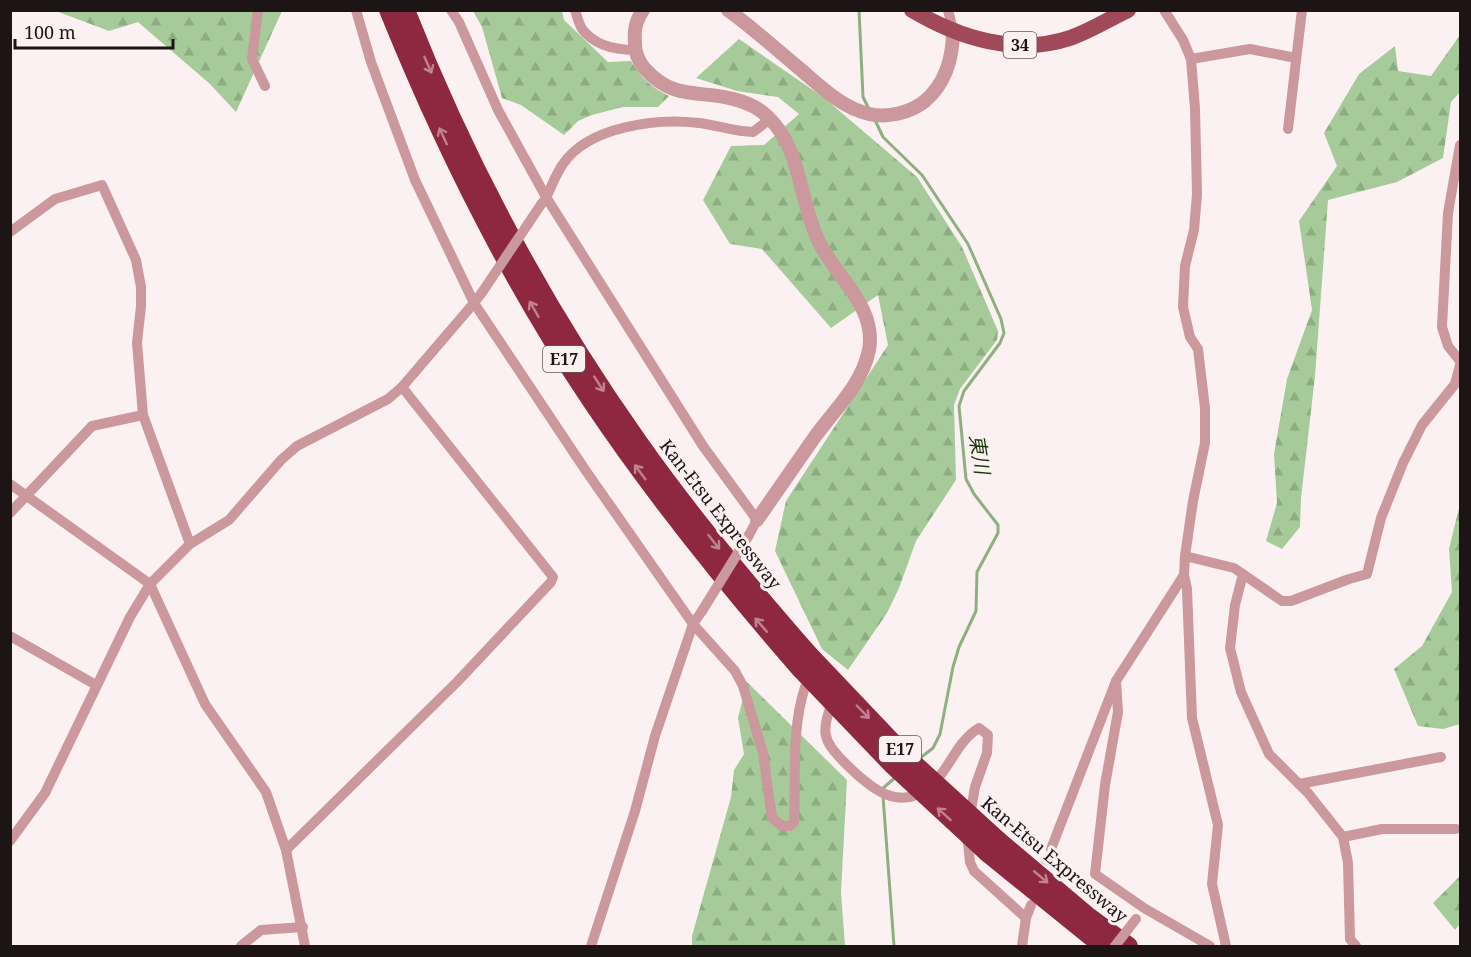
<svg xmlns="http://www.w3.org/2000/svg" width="1471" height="957" font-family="'Noto Serif','Noto Sans JP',serif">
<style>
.forest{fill:url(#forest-firs)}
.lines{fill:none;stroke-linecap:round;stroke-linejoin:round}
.stream{stroke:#8eb080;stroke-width:3}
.minor-tunnel{stroke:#dbd0d1;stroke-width:10;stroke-dasharray:10 5;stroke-linecap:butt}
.minor{stroke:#cb989e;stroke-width:10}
.tertiary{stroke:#cb989e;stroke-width:14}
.primary{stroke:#a04958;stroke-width:16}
.motorway{stroke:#8e2840;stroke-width:18}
.minor-bridge{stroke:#cb989e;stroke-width:10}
.motorway-bridge{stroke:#8e2840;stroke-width:18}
.oneway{stroke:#c08290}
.labels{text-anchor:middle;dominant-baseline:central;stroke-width:6;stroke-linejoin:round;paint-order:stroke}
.shield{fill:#fcf1f2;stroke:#605657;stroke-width:1.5}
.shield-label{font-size:16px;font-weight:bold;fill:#1d1415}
.street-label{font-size:18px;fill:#1d1415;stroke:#fcf1f2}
.water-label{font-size:20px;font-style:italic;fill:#193a07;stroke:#fcf1f2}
</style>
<defs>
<pattern id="forest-firs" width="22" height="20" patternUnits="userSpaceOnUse" patternTransform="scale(1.5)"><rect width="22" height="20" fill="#a6ca99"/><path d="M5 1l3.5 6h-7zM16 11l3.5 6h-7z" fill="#8ead83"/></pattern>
</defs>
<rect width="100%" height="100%" fill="#fcf1f2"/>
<!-- forest -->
<g class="forest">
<polygon points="56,11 282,11 236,112 210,84 138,22 109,31"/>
<path d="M473,11h89l2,9 44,42 23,-1c9,16 21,27 38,35l-11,11h-35l-31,8 -14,6 -14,14 -43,-30 -19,-7 -20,-71z"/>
<polygon points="1460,35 1460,92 1451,102 1443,158 1397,182 1328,200 1315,376 1301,498 1300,527 1282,549 1266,541 1277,503 1274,454 1287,379 1312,310 1299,221 1337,166 1324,133 1359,74 1395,46 1398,71 1431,76"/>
<polygon points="739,39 823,97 917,177 962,247 998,331 997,340 960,389 954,405 956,480 916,541 899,588 887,613 848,670 822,649 775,551 786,501 888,345 878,295 831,328 762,249 730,244 703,200 731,146 764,145 799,114 778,97 737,91 696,78"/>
<polygon points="1460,504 1460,724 1443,729 1418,726 1394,669 1422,646 1452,592 1449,549"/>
<polygon points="747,682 847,780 841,892 845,946 692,946 692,936 731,797 734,770 744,754 738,718"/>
<polygon points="1460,876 1460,924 1455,930 1433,903"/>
</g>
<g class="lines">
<!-- stream -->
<g class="stream">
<polyline points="859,10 863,97 869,109"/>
<polyline points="875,120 883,137 922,175 968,244 1001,319 1004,333 1000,343 964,391 959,406 966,479 974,494 998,525 998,533 977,572 976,611 959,647 953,667 940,734 933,748 919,759"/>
<polyline points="882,789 897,776"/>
<polyline points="883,796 894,946"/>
</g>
<!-- minor-tunnel -->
<polyline class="minor-tunnel" points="1040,879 1051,849"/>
<!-- minor -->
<g class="minor">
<polyline points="258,10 252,59 265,86"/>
<path d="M356,10l15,52 44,118 59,123 112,168 107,153 42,47 8,15 20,67 9,65 10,8h8l4,-4c2,-45 -3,-92 11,-135l12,-6"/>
<polyline points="451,10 459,22 498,110 546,197 703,446 757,520 749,535"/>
<path d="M575,10c2,6 4,14 7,19 13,17 33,21 53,21"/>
<polyline points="948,10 953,30"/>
<polyline points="1164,10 1183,40 1191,59 1195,109 1197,194 1194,230 1185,266 1183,307 1190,337 1198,349 1205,408 1205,443 1193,501 1185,556 1184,575 1187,589 1192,718 1218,825 1212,884 1226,946"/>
<polyline points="1191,59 1250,49 1296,58"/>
<polyline points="1288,129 1302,10"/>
<polyline points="1460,145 1448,213 1442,327 1448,346 1460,361"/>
<path d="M544,201c7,-12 11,-26 19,-37 26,-38 94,-46 136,-41 18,2 36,9 54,9l17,-13"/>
<polyline points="10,232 55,199 102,185 136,260 141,287 141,306 137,343 143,415 190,544"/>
<polyline points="10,484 150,584 205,704 266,792 286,850 305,946"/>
<polyline points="10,513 92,426 143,415"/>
<polyline points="1185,556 1234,568 1282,601 1291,601 1349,579 1367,574 1381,518 1403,463 1422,425 1455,384 1460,365"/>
<polyline points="1243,574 1235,605 1230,648 1241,692 1269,754 1308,793 1343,837 1348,863 1350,939 1356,946"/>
<polyline points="10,636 96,685"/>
<polyline points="1116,681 1118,712 1105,785 1095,874 1144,908 1210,946"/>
<path d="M833,699c-11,33 -13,39 13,65 24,24 54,50 86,21 18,-17 25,-44 47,-57l9,7 -1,18 -12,34 -5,29"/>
<polyline points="1299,784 1441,757"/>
<polyline points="967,834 970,862 974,871 1026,918"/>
<polyline points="1343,837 1382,829 1456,829"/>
<polyline points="10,841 45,793 130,617 150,584 190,544 229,520 281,460 297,446 388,399 402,387 474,303 483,291"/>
<polyline points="1051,849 1116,681 1184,575"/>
<polyline points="286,850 457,682 551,582 553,577 402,387"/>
<polyline points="241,946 261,930 303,927"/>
<polyline points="591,946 635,811 655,736 693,624 702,611"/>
<polyline points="1022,946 1026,918 1031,905"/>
</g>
<!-- tertiary -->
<g class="tertiary">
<path d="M643,10c-8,12 -9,21 -8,34 0,9 4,18 10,25 30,33 56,20 92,31 11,3 23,9 31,17 34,32 31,85 51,125 17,35 58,65 50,108 -7,35 -35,60 -55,88 -19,27 -38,55 -57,82"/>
<path d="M728,10c25,18 48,39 72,59 20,17 42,39 69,45 19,4 41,-1 56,-13 21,-18 28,-45 28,-71"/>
</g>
<!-- primary -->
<path class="primary" d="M912,10c47,28 104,46 158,28 20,-7 39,-19 58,-28"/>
<!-- motorway -->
<g class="motorway">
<path d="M388,10c55,136 121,269 203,391 63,94 134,182 209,268"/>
<path d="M406,10c60,152 138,298 232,431 52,74 111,144 170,212"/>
<polyline points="997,839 1087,915 1129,946"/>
<polyline points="987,853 1102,946"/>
</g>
<!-- minor-bridge -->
<g class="minor-bridge">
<polyline points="483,291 542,203"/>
<polyline points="702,611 749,535"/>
<polyline points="1115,946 1136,919"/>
</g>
<!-- motorway-bridge -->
<g class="motorway-bridge">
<polyline points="808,653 905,755 997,839"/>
<polyline points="800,669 893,766 987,853"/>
</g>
</g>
<!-- one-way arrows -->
<defs><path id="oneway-shaft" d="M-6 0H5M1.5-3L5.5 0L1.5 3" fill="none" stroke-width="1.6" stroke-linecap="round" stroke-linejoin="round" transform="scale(1.5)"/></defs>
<g class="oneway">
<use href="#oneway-shaft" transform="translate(428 65) rotate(66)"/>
<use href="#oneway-shaft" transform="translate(443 136) rotate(-115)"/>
<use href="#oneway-shaft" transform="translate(534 309) rotate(-120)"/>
<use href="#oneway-shaft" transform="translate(599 384) rotate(57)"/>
<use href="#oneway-shaft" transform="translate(640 472) rotate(-127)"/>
<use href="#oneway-shaft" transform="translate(714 542) rotate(52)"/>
<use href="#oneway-shaft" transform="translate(761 625) rotate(-131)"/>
<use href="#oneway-shaft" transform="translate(863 712) rotate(46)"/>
<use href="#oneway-shaft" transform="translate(944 814) rotate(-138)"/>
<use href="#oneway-shaft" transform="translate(1041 877) rotate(40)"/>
</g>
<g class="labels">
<!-- shield labels -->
<g class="shield">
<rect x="1003.5" y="32" width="33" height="26" rx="4.5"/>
<rect x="543" y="346" width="42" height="26" rx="4.5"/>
<rect x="879" y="736" width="42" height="26" rx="4.5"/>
</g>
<g class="shield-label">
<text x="1020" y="45">34</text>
<text x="564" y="359">E17</text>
<text x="900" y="749">E17</text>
</g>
<!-- street labels -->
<g class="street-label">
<text transform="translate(721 514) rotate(52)">Kan-Etsu Expressway</text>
<text transform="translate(1055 859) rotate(40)">Kan-Etsu Expressway</text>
</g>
<!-- water labels -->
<g class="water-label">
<text transform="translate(980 454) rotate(81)">東川</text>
</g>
</g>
<!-- border -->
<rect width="1471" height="957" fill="none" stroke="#1d1415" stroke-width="24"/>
<!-- scale -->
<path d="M15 39v9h158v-9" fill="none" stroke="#1d1415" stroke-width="3"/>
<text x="24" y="39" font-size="18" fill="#1d1415" stroke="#fcf1f2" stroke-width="4.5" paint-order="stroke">100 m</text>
</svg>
